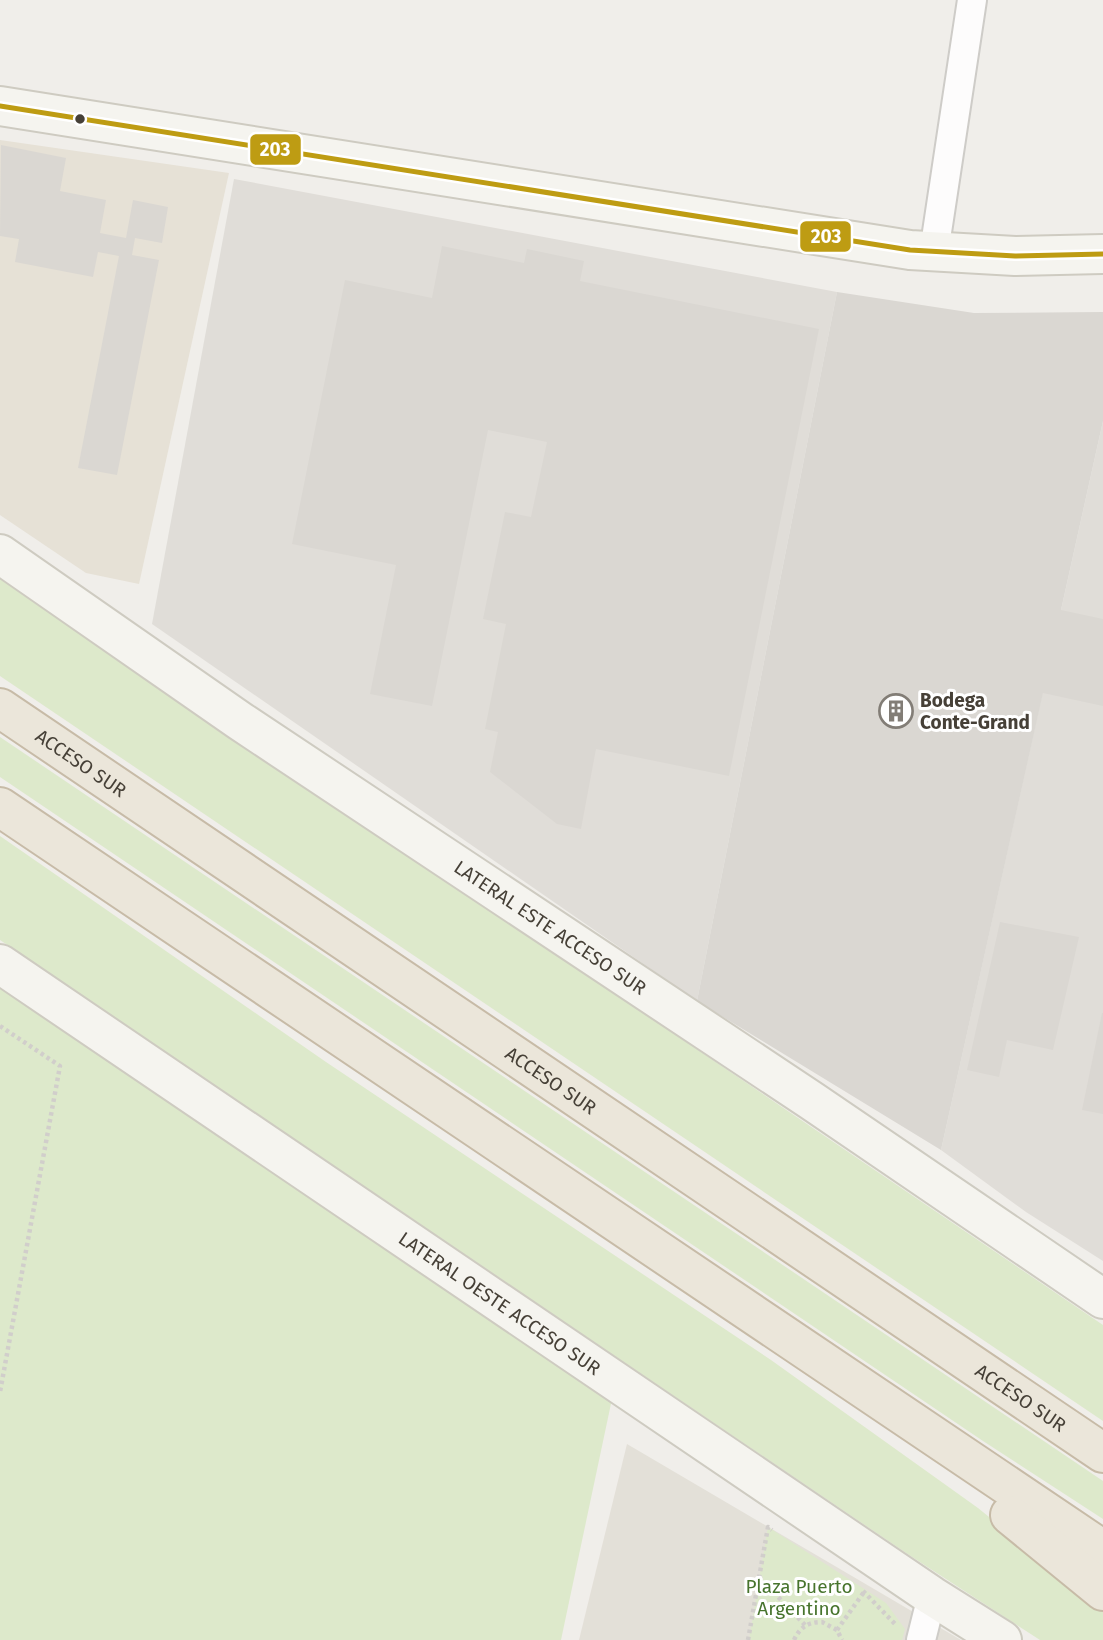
<svg xmlns="http://www.w3.org/2000/svg" width="1103" height="1640" font-family="'Fira Sans',sans-serif">
<style>
.residential{fill:#e3e0d8}
.industrial{fill:#e0ddd8}
.education{fill:#e6e1d6}
.green{fill:#dde9cb}
.building{fill:#dad7d2}
.lines{fill:none;stroke-linecap:round;stroke-linejoin:round}
.street-casing{stroke:#ceccc8;stroke-width:32}
.secondary-casing{stroke:#cecbc1;stroke-width:42}
.highway-casing{stroke:#c7bba7;stroke-width:42}
.path{stroke:#d1cecb;stroke-width:4.5;stroke-dasharray:3.5 3.5;stroke-linecap:butt}
.street{stroke:#fdfcfc;stroke-width:28}
.secondary{stroke:#f5f4ef;stroke-width:38}
.highway{stroke:#ebe6da;stroke-width:38}
.bus-1-casing{stroke:#fff;stroke-width:10}
.bus-1{stroke:#be9c13;stroke-width:5}
.bus-dot{fill:#464037;stroke:#fff;stroke-width:2.5}
.labels{text-anchor:middle;dominant-baseline:central;stroke-width:6;stroke-linejoin:round;paint-order:stroke}
.poi-label{font-size:19px;font-weight:bold;fill:#464037;stroke:#fff;text-anchor:start}
.street-label{font-size:19px;fill:#464037;stroke:#fff}
.park-label{font-size:19px;fill:#47742d;stroke:#fff}
.line-badge{stroke:#fff;stroke-width:2.5}
.badge-label{font-size:19px;text-anchor:middle;font-weight:bold;fill:#fff}
</style>
<rect width="100%" height="100%" fill="#f0eeea"/>
<!-- residential -->
<polygon class="residential" points="627,1444 961,1640 579,1640"/>
<!-- industrial -->
<g class="industrial">
<polygon points="234,179 837,292 697,1001 152,624"/>
<polygon points="1103,421 1103,1261 1026,1212 941,1150"/>
</g>
<!-- education -->
<polygon class="education" points="0,140 229,173 139,584 86,573 0,515"/>
<!-- green -->
<g class="green">
<polygon points="0,576 1103,1325 1103,1421 0,676"/>
<polygon points="0,737 1103,1481 1103,1519 983,1441 0,777"/>
<polygon points="0,836 326,1062 771,1360 978,1508 1103,1609 1103,1640 1040,1640 909,1555 0,940"/>
<polygon points="0,981 616,1380 561,1640 0,1640"/>
<polygon points="768,1527 886,1603 905,1629 902,1640 749,1640"/>
</g>
<!-- building -->
<g class="building">
<polygon points="1,145 66,158 60,191 106,200 100,233 126,238 133,200 168,207 162,243 135,238 132,255 159,260 117,475 78,468 119,256 98,252 93,277 15,262 19,239 0,236"/>
<polygon points="442,246 524,263 527,249 584,261 580,281 819,329 729,776 596,749 581,829 557,824 490,772 498,732 485,729 506,624 483,619 505,512 531,517 547,442 488,430 432,706 370,694 396,565 292,544 345,280 432,298"/>
<polygon points="837,292 974,313 1103,312 1103,421 1061,610 1103,619 1103,706 1043,693 941,1150 697,1001"/>
<polygon points="1000,922 1079,937 1053,1050 1007,1040 999,1077 967,1070"/>
<polygon points="1102,1013 1103,1013 1103,1114 1082,1110"/>
</g>
<g class="lines">
<!-- street casing -->
<g class="street-casing">
<g id="street">
<polyline points="934,252 972,0"/>
<polyline points="921,1640 932,1596"/>
</g>
</g>
<!-- secondary casing -->
<g class="secondary-casing">
<g id="secondary">
<polyline points="0,106 910,250 1015,256 1103,254"/>
<path id="s1" d="M0,554l240,167 572,380 291,198"/>
<path id="s2" d="M0,964l932,632 70,44"/>
</g>
</g>
<!-- highway casing -->
<g class="highway-casing">
<g id="highway">
<path id="s3" d="M0,708l1103,745"/>
<polyline points="0,807 1103,1550"/>
<polyline points="1010,1515 1103,1591"/>
</g>
</g>
<!-- path -->
<g class="path">
<polyline points="0,1026 60,1066 0,1392"/>
<polyline points="759,1577 805,1625"/>
<polyline points="863,1591 896,1625"/>
<polyline points="837,1630 864,1592"/>
<polyline points="748,1640 768,1527 772,1530"/>
<path d="M794,1640c6,-13 14,-18 28,-18l15,8 5,10"/>
</g>
<!-- street -->
<use href="#street" class="street"/>
<!-- secondary -->
<use href="#secondary" class="secondary"/>
<!-- highway -->
<use href="#highway" class="highway"/>
<!-- bus-1 casing -->
<g class="bus-1-casing">
<polyline id="bus-1" points="0,106 910,250 1015,256 1103,254"/>
</g>
<!-- bus-1 -->
<use href="#bus-1" class="bus-1"/>
</g>
<!-- icons -->
<defs>
<g id="building-ring" transform="scale(1.75)"><circle r="9.5" fill="#fff" stroke="#827d76" stroke-width="1.5"/><path d="M-4-6H4V6H1V3H-1V6H-4ZM-2.5-4.3h1.7v1.8h-1.7ZM.8-4.3h1.7v1.8H.8ZM-2.5-1h1.7V.8h-1.7ZM.8-1h1.7V.8H.8Z" fill="#827d76"/></g>
</defs>
<g fill-rule="evenodd">
<use href="#building-ring" x="896" y="711"/>
</g>
<!-- markers -->
<circle class="bus-dot" cx="80" cy="119" r="6"/>
<g class="labels">
<!-- poi labels -->
<g class="poi-label">
<text x="920" y="700">Bodega<tspan x="920" dy="22">Conte-Grand</tspan></text>
</g>
<!-- street labels -->
<g class="street-label">
<text stroke="none"><textPath href="#s3" startOffset="98">ACCESO SUR</textPath></text>
<text stroke="none"><textPath href="#s1" startOffset="665">LATERAL ESTE ACCESO SUR</textPath></text>
<text stroke="none"><textPath href="#s3" startOffset="665">ACCESO SUR</textPath></text>
<text stroke="none"><textPath href="#s2" startOffset="604">LATERAL OESTE ACCESO SUR</textPath></text>
<text stroke="none"><textPath href="#s3" startOffset="1232">ACCESO SUR</textPath></text>
</g>
<!-- park labels -->
<g class="park-label">
<text x="799" y="1586">Plaza Puerto<tspan x="799" dy="22">Argentino</tspan></text>
</g>
</g>
<g class="line-badge">
<rect x="249" y="133" width="53" height="33" rx="7" fill="#be9c13"/>
<rect x="799" y="220" width="53" height="33" rx="7" fill="#be9c13"/>
</g>
<g class="badge-label">
<text x="275" y="156">203</text>
<text x="826" y="243">203</text>
</g>
</svg>
